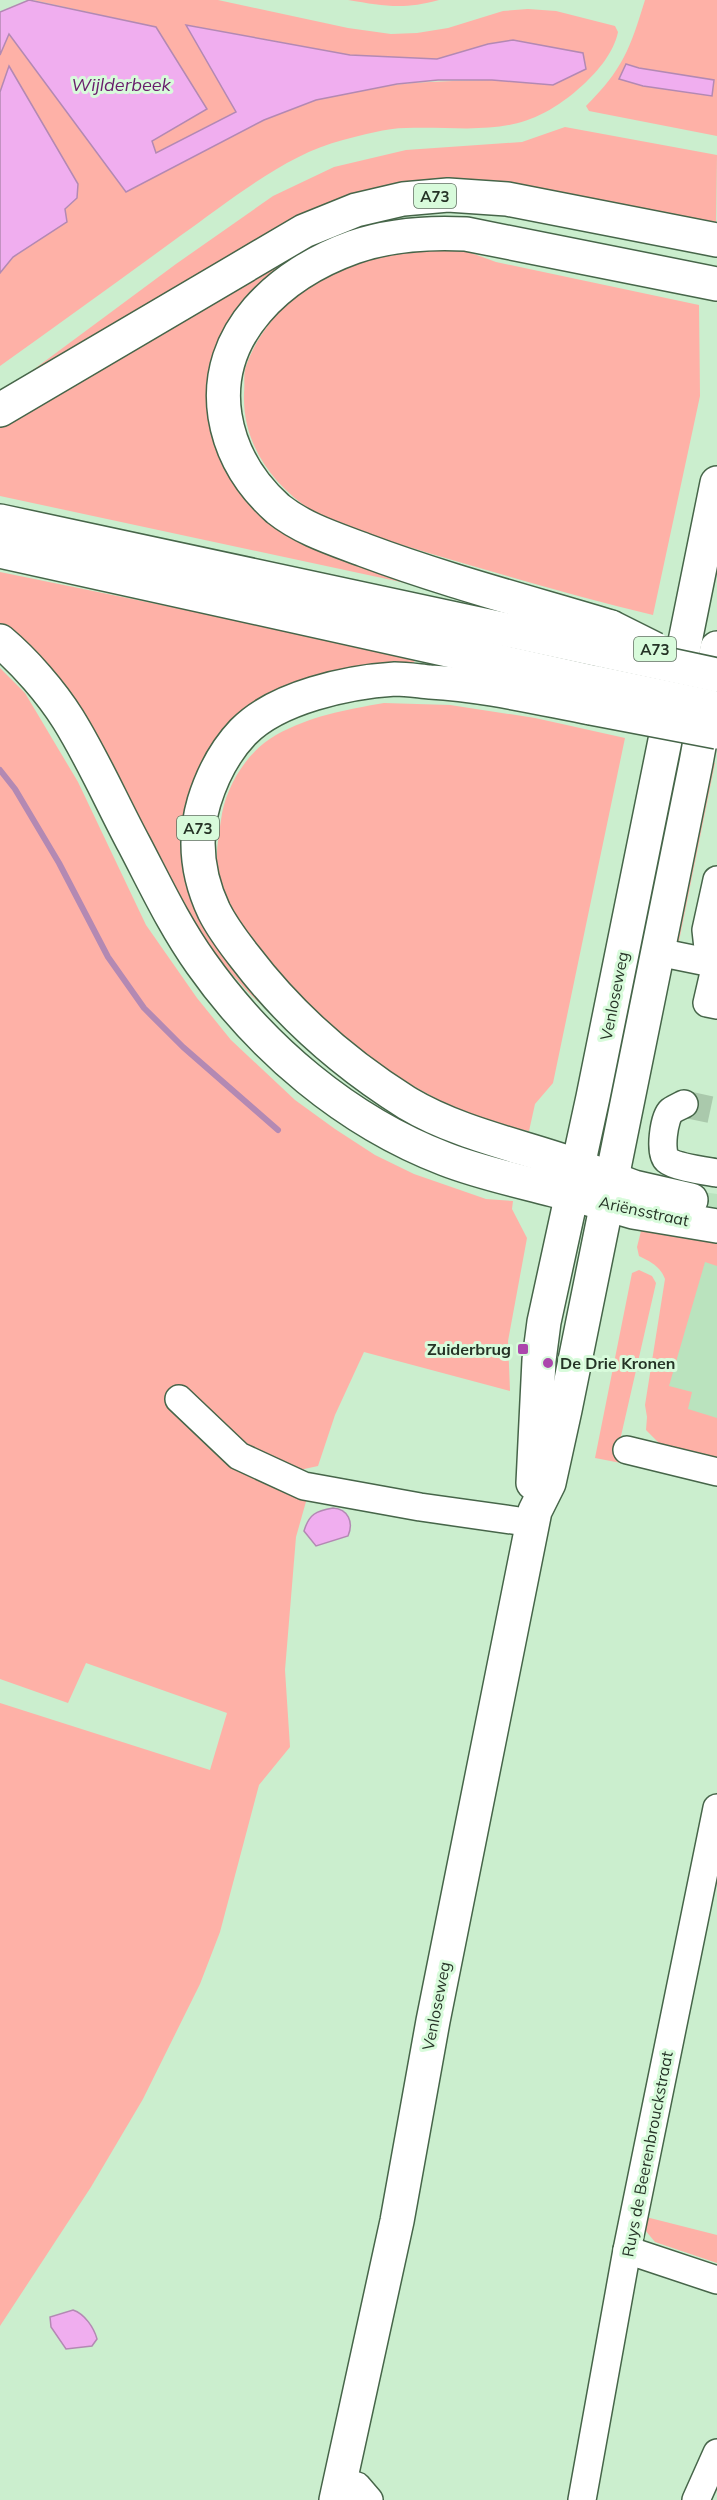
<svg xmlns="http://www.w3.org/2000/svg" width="717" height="2500" font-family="Mulish,sans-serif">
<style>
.built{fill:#bae3be}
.green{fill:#feb1a7}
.water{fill:#f0aeef;stroke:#b389b3;stroke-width:1.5}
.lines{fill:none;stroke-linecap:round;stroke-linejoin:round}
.stream{stroke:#b389b3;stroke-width:6}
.minor-tunnel{stroke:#aac9ac;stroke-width:27;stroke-dasharray:27 14;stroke-linecap:butt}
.minor-casing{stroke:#466549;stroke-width:30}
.major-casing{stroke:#466549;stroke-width:36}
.highway-casing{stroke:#466549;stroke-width:36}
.minor{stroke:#fff;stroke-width:27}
.major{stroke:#fff;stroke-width:33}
.highway{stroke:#fff;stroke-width:33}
.highway-bridge-casing{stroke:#466549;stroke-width:36;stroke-linecap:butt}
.highway-bridge{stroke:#fff;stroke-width:33}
.poi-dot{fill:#ab47ac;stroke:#d8fbdb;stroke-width:2}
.labels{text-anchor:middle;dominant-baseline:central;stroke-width:6;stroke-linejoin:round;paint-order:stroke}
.shield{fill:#d8fbdb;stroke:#5b6f5c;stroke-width:1.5}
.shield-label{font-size:15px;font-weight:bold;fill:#253326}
.street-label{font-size:16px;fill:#253326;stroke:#d8fbdb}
.poi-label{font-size:16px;font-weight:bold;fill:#253326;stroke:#d8fbdb;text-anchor:end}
.water-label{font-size:18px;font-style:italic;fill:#691d6b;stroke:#d8fbdb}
</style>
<rect width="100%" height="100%" fill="#cbeece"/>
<!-- built -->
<polygon class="built" points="681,1189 717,1194 717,1443 655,1429"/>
<!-- green -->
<g class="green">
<path d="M33,0h185l130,28 43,6 26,-1 31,-5 55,-17 25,-2 28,2 59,15 3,6c-4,20 -20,39 -34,52 -62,57 -104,42 -178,44 -20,0 -43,7 -63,12 -57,14 -115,62 -163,96 -60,44 -120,87 -180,130v-93l13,-16 10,-6 54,-53 -68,-131 -9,25v-37l9,-21 117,158c62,-32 123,-71 189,-92 57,-17 118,-19 177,-20l-35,-27 -20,6 -87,-4 -163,-30 49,87 -80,42 -4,-13 7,-6 -3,-108z"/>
<path d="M348,0h91c-36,10 -55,6 -91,0z"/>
<path d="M645,0h72v136l-128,-25 -3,-5c37,-37 44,-57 59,-106z"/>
<polygon points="565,127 717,155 716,226 409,184 2,393 176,264 273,196 334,167 406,150 522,142"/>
<polygon points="391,214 321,244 236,317 231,464 424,587 0,496 0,427 309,243"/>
<path d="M452,246l44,16 203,43 1,91 -47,219c-77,-18 -152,-41 -228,-63 -36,-12 -78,-20 -111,-40 -41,-26 -72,-68 -70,-119 1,-9 -1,-19 2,-27 14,-39 44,-70 79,-90 39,-23 84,-26 127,-30z"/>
<polygon points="0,572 417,657 409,671 265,706 187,849 323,1058 321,1062 247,991 205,944 0,632"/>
<polygon points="0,668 25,693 78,782 146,925 197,998 231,1040 295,1100 335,1129 375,1155 414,1174 486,1199 513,1201 512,1209 527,1238 508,1341 510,1391 364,1352 335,1415 318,1466 295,1471 180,1415 309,1491 296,1537 285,1670 290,1747 259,1785 220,1932 200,1984 143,2099 91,2187 0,2326 0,1703 210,1770 227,1713 86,1663 68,1703 0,1679"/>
<path d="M384,703l66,2 85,13 90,20 -72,345 -18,21 -6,27c-16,-3 -33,-6 -49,-11 -13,-3 -25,-12 -37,-18 -84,-42 -195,-130 -223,-223 -6,-20 -2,-39 1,-59 4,-32 25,-68 55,-85 35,-19 68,-25 108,-32z"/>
<polygon points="707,761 715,763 678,946 673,936"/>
<path d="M667,1229l50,9v28l-12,-4 -36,124 23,6 -4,17 29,9v44l-57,-18 -14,-14 1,-13 -2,-12 20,-126c-5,-13 -14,-17 -26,-23l-2,-9 4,-16z"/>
<polygon points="639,1270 652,1276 656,1283 621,1436 621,1463 595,1458 632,1273"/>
<polygon points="646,2217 717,2235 717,2263 655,2242 645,2230"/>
</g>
<!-- water -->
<g class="water">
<polygon points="29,0 156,27 207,109 152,141 156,153 236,112 186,25 350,55 437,59 488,44 513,40 583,53 586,69 553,85 492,80 438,80 397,84 316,100 264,120 126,192 9,34 0,55 0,12"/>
<polygon points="626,64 639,68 714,80 712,96 643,86 619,79"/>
<polygon points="9,66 78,184 77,198 65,209 67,222 13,257 0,273 0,92"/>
<path d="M333,1508c15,1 21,14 15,28l-32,10 -12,-15c5,-17 12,-20 29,-23z"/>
<path d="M73,2310c12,4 21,18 24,29l-5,7 -26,3 -15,-22 -1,-10z"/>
</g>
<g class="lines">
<!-- stream -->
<polyline class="stream" points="0,770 15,789 59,863 108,957 144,1008 183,1047 278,1130"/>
<!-- minor-tunnel -->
<polyline class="minor-tunnel" points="684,1104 717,1111"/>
<!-- minor casing -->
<g class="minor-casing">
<g id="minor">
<polyline points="717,880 706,930 708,948 716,964 707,1003 717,1005"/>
<polyline points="658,952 717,964"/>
<path d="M684,1104c-4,2 -9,4 -13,7 -7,6 -12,42 -4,49 8,7 39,11 50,13"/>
<polyline points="179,1399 239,1456 304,1486 420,1507 533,1523"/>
<polyline points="627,1450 717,1472"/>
<polyline points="627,2250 717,2280"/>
<polyline points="340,2482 357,2486 369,2500"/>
<polyline points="582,2500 627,2250 717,1808"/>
<polyline points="696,2500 717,2453"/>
</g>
</g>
<!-- major casing -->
<g class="major-casing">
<g id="major">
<polyline points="591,1171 634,1187 691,1200"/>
<polyline points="585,1198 633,1212 717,1226"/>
<polyline points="533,1483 539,1360 544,1322 593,1097 717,483"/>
<polyline points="336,2500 397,2221 433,2021 535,1511 549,1483 565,1410 696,763 717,648"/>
</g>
</g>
<!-- highway casing -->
<g class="highway-casing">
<g id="highway">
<polyline points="0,410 304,231 356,210 403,199 448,195 507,199 717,240"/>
<polyline points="0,521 605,651"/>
<polyline points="0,551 597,683"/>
<path d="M611,627c-83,-25 -167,-47 -247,-77 -29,-11 -61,-21 -86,-41 -28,-25 -47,-56 -53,-93 -13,-83 56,-143 129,-169 35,-12 74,-15 112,-13l251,50"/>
<path d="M0,641c25,21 51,51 68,78 25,40 44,84 66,125 21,40 40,81 67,119 60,85 145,158 244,196 41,16 85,24 127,36"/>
<path d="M578,1166c-56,-20 -119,-32 -171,-63 -62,-39 -118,-88 -162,-146 -11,-14 -23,-30 -31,-46 -17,-36 -21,-71 -10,-109 8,-26 20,-50 39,-70 34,-35 105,-50 152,-53 11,0 24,2 35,3 54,3 108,16 161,26"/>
</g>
</g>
<!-- minor -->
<use href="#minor" class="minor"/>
<!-- major -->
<use href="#major" class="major"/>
<!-- highway -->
<use href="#highway" class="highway"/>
<!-- highway-bridge casing -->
<g class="highway-bridge-casing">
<g id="highway-bridge">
<polyline points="611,627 655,649"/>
<polyline points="605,651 717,675"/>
<polyline points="597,683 717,708"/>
<polyline points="591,708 717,732"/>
</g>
</g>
<!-- highway-bridge -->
<use href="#highway-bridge" class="highway-bridge"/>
</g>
<!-- markers -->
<g class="poi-dot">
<rect x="517" y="1343" width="12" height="12" rx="3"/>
<circle cx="548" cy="1363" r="6"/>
</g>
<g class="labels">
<!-- shield labels -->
<g class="shield">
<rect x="414" y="184" width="42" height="24" rx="4.5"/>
<rect x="634" y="637" width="42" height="24" rx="4.5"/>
<rect x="177" y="816" width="42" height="24" rx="4.5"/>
</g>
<g class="shield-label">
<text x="435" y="196">A73</text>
<text x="655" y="649">A73</text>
<text x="198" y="828">A73</text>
</g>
<!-- street labels -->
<g class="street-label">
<text transform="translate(614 996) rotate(-79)">Venloseweg</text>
<text transform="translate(644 1211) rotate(12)">Ariënsstraat</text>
<text transform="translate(436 2006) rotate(-79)">Venloseweg</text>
<text transform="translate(647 2154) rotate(-79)">Ruys de Beerenbrouckstraat</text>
</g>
<!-- poi labels -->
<g class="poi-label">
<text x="511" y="1349">Zuiderbrug</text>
<text x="560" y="1363" text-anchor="start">De Drie Kronen</text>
</g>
<!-- water labels -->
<g class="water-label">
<text x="121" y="84">Wijlderbeek</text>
</g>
</g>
</svg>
